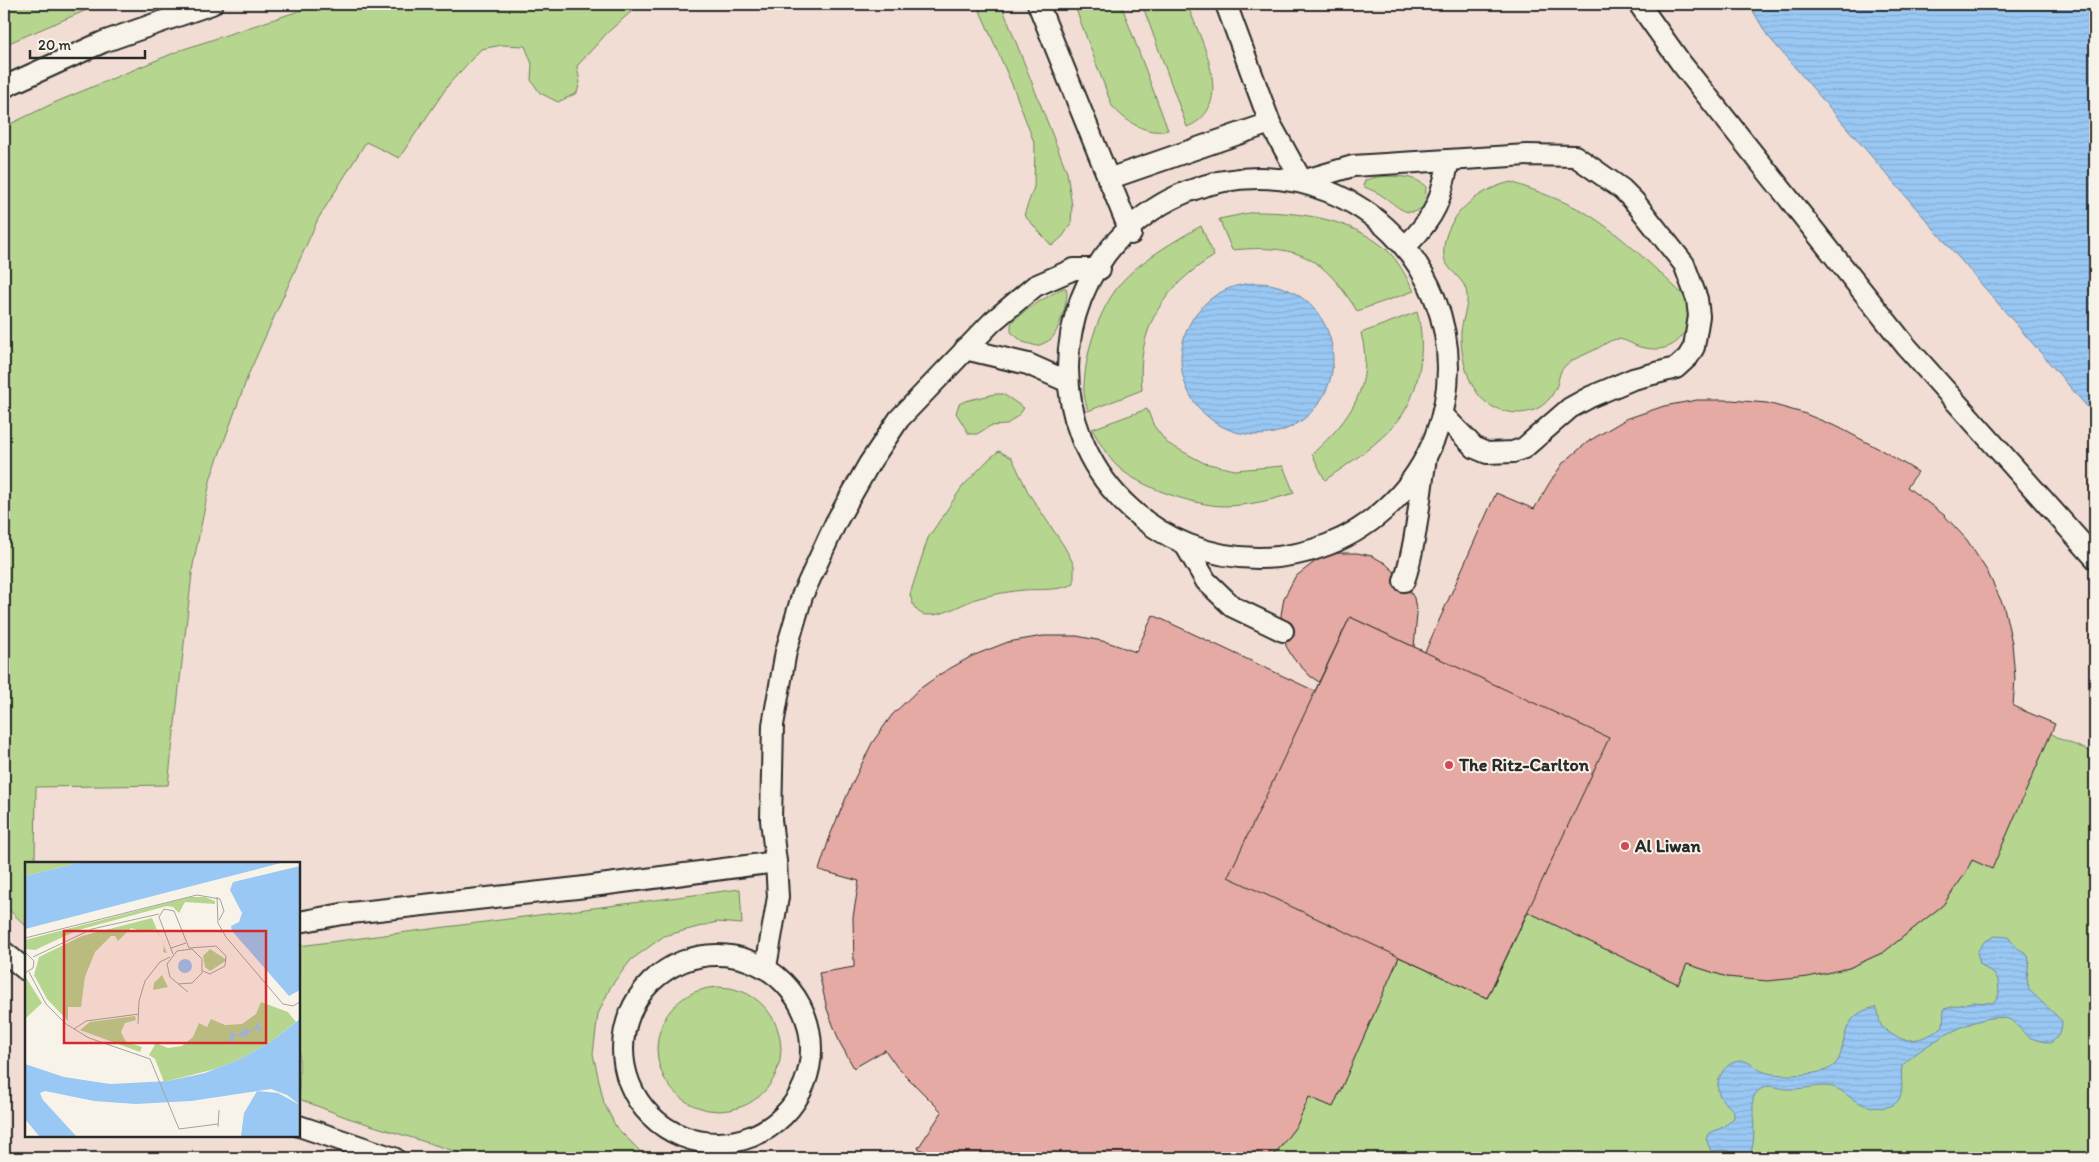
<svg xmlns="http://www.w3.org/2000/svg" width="2099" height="1162" font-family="Itim,sans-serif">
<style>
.built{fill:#f1ddd3;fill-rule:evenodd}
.green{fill:#b6d68f;stroke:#70805d}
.water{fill:url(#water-rules);stroke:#6d89a4}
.building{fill:#e4aaa3;stroke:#2b2b2b}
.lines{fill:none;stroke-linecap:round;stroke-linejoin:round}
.service-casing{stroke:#2b2b2b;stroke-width:24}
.service{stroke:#f7f3e8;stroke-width:20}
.poi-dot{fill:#d1495b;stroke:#f7f3e8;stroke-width:2}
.labels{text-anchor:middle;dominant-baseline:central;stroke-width:4;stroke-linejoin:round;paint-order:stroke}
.poi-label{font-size:18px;font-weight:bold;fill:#2b2b2b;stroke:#f7f3e8;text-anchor:start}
.inset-road{fill:none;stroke:#a5a39c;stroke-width:1}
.view{fill:#d62828;fill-opacity:0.15;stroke:#d62828;stroke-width:2.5}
.inset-edge{fill:none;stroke:#2b2b2b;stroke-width:2.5}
</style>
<defs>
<pattern id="water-rules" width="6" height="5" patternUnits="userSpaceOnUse" patternTransform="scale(1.25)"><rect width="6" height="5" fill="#99c8f4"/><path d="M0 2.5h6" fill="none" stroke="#84acd1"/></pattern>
</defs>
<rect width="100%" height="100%" fill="#f7f3e8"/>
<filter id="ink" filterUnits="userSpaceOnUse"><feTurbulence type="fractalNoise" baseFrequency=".02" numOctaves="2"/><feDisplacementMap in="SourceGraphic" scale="10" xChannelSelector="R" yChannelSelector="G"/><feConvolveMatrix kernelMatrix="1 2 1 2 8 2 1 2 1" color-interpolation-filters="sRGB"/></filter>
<g filter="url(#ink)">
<!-- built -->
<path class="built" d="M4,4h1745l18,31 328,381v742h-2091zM26,863h273v273h-273z"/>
<!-- green -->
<g class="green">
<polygon points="4,4 101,4 4,45"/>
<polygon points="320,4 640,4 608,32 577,66 580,82 577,93 558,102 540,93 531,80 532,64 525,46 502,45 481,49 449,84 399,158 366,142 318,219 249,373 211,477 193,565 168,785 36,787 35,863 26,863 26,926 4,905 4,127 56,102 181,50"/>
<path d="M814,4h36c-9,4 -27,7 -36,0z"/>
<polygon points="977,4 1001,4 1067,172 1072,206 1071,224 1063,236 1052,246 1024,215 1034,187 1035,145 1014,89"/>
<path d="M1074,4h47l47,126c-21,6 -43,-9 -56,-24z"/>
<path d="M1142,4h45c13,34 51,103 0,123z"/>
<path d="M1377,177c16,-1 37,-3 49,10l-1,18c-17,16 -27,1 -41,-8 -6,-5 -14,-7 -21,-11l2,-6z"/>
<path d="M1511,182c25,9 52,18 75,31 37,22 72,59 104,88 1,33 -14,55 -50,46 -7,-2 -13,-7 -21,-8 -9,0 -16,7 -23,10 -10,6 -26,10 -33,19 -4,5 -4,11 -6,17 -10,27 -35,33 -59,24 -28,-9 -38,-51 -37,-77 1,-12 7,-25 6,-37 -1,-16 -16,-21 -22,-34 -2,-5 -1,-11 -1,-15 4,-33 36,-57 67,-64z"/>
<path d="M1254,212c46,0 95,6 132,37 12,11 20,28 28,42l-57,20c-35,-56 -60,-67 -125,-61l-13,-31z"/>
<path d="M1201,226l13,30c-51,31 -78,73 -72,134l-54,21c-2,-8 -5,-18 -4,-26 2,-35 14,-73 36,-101 18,-22 56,-44 81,-58z"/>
<path d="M1063,288h3c4,9 -7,42 -14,50 -4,4 -10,6 -15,8l-14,-4 -12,-10c0,-1 0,-7 0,-8 3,-8 42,-31 52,-36z"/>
<path d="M1417,312c10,33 3,83 -20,110 -20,23 -47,41 -72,58l-13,-26c38,-34 63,-68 49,-121z"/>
<polygon points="995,394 1003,394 1024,408 1019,415 1006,425 990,426 977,434 969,434 956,413 959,404 965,401"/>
<path d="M1147,409l7,17 13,17 37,20 31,7 48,-4 11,27c-22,7 -47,13 -71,13 -31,-1 -83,-19 -105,-39 -11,-10 -19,-26 -26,-38z"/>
<path d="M999,451l13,7 17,36 35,52 10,19v19c-16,7 -32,5 -50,6 -13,1 -28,4 -41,7 -19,4 -36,19 -55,18 -12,0 -16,-11 -18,-21l18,-56 34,-51 28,-29z"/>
<polygon points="2051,733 2060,739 2095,753 2095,1158 1272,1158 1297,1125 1309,1097 1333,1107 1399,957 1487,998 1528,912 1678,984 1687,964 1727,977 1849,968 1884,952 1943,905 1965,874 1972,860 1992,868"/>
<polygon points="740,889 742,924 717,922 664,936 631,960 611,986 598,1014 593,1054 604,1103 616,1127 642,1153 652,1158 477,1158 348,1118 299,1099 299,946"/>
<circle cx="719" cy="1049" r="62"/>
</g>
<!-- water -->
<g class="water">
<polygon points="1749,4 2095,4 2095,416 1767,35"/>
<circle cx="1257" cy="359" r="76"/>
<path d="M1995,936l13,1 8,10 11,7 2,5 -2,19 2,12 33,31c0,10 -3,17 -12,22 -8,-2 -19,-3 -25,-9 -6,-6 -9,-12 -17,-15 -26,-10 -90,29 -106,47 -2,11 2,20 -2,31 -6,16 -33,11 -44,4 -8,-4 -15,-12 -23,-14 -13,-3 -32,3 -46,2 -14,-1 -19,-8 -32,5l-2,5c-1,16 5,48 -6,59h-10l-8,-7 -6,-1 -12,1 -5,-12 2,-5 17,-8 9,-8v-6c-3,-5 -9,-8 -13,-14 -9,-14 2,-36 19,-37 10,-1 16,8 24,11 15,5 55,4 68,-5 19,-13 1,-52 44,-60 4,6 2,12 5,18 2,3 6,6 9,8 16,13 38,6 53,-7l1,-17 28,-7 20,1 5,-4 2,-6 -1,-13 -3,-5 -15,-11 -3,-12 7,-10z"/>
</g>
<!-- building -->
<g class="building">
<polygon points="1697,400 1731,400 1767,403 1803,413 1840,428 1883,451 1918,472 1907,487 1944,515 1967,540 1987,571 2004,607 2012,643 2015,678 2013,706 2055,724 1992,869 1972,860 1965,874 1943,905 1884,952 1849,968 1808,977 1767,981 1727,977 1687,964 1678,984 1528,912 1487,998 1399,957 1333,1107 1309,1097 1297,1125 1272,1158 937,1158 918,1148 942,1112 897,1067 885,1050 854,1068 840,1043 827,1009 819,973 854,967 853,917 859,881 819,870 831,833 851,786 872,743 892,715 918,690 942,673 972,656 1008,642 1043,636 1077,636 1107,642 1136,652 1153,615 1315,691 1350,617 1425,652 1496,493 1534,509 1550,482 1563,463 1589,441 1626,419 1664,406"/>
<polygon points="1339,553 1357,553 1372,556 1385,563 1404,581 1414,598 1417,614 1414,647 1350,617 1319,682 1310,676 1293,658 1286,646 1281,615 1284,598 1295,577 1321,557"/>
<polygon points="1350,617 1609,738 1487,998 1228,877"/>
</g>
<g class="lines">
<!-- service casing -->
<g class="service-casing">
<g id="service">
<polyline points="1038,4 1131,234"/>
<polyline points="1226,4 1270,123 1302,181 1353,166 1527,155 1575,156 1622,189 1634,201 1684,264 1697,299 1699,316 1694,347 1688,357 1676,368 1633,379 1590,397 1570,408 1524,448 1513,452 1487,453 1475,448 1443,415"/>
<polyline points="1639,4 1681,63 1906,346 2095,558"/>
<polyline points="4,87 103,42 212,4"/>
<circle cx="1258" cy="368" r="190"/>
<polyline points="1108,179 1270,123"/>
<path d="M1408,244c30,-31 32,-44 41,-84"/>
<polyline points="965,349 1028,364 1064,380"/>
<polyline points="1187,548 1206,581 1233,607 1283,631"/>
<path d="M1404,581c13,-39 15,-82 22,-123"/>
<polyline points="299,922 342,914 577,888 776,862"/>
<polyline points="4,952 26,970"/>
<circle cx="717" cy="1049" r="94"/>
<polyline points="766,967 778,897 776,862 771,820 773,725 786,651 802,596 836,522 869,464 899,419 992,322 1035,286 1074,269 1100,269"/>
<polyline points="299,1126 394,1158"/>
</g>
</g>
<!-- service -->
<use href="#service" class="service"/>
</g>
</g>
<!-- markers -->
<g class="poi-dot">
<circle cx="1449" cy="765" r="5"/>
<circle cx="1625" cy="846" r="5"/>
</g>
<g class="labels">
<!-- poi labels -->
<g class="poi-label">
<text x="1459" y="765">The Ritz-Carlton</text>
<text x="1635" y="846">Al Liwan</text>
</g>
</g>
<!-- overview -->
<g transform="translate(25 862)">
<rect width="275" height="275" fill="#f7f3e8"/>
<path d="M0,1h53l-53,13zM165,35h15l10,4v3l-30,-2 -6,11 -6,-6 -6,-1 -89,24 -43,20 -10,-1v-9zM127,56l15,35 -4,-1 1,-7 -8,-16 -12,3 -13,-4 -13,13 -3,-5h-4l-16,16 -10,25 -4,30h-13v14l-21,-22 -13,-24 5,-18 43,-21zM185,87l17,11 -17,11 -5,-4 -2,-11zM137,113l6,12 -15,3 1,-7zM0,114l17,27 -17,16zM236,140l27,10 8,10 -27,21 -29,16 -25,10 -51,13 -9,-23 -6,-4 7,-12 12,5 14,-2 11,-9 6,-14 8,4 4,-8 14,6 17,-1 14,-10zM110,154l1,4 -11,3 -4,9 5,10 16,5 -2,5 -60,-22 10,-8z" fill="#b6d68f"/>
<path d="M53,1h203l-256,66v-53zM275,4v124l-11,6 -57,-65 -1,-5 8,-4 3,-9 -12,-23 3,-8zM153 104a7 7 0 1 1 14 0a7 7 0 1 1-14 0ZM275,157v117h-59l3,-23 13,-22 21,2 22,12 -13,-10 -16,-6 -80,12 -55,3 -42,-3 -49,-10 -5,2 3,7 33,36h-37l-14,-17v-55l39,13 46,7 58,-3 37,-8 35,-14 29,-16zM231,159l6,10 -8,-2 -9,8 -11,-2 -1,7h-4l1,-9 10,1 5,-6 5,3 6,-4z" fill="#99c8f4"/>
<path class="inset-road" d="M192,35l1,26 8,14 57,67 10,2 7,-4M0,76l172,-43 23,4 4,12 -5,9M146,86l15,-5M0,90l9,9 -1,7 -8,5M148,92l-14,-37 5,-8 10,2 15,37 27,-2 10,10 -1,10 -15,8 -7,-3M8,95l59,-28 67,-15M4,110l17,32 20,20 23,14 61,21 29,70 39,-5M153,122l14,-1 10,-10v-14l-10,-10 -15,2 -10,13 3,13 18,15M113,162l1,-23 6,-20 15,-19 10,-5M49,167l12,-8 53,-7M193,265l1,-17"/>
<path class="view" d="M39,69h202v112h-202z"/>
<rect width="275" height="275" class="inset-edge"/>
</g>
<!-- margin -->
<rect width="2099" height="1162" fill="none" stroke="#f7f3e8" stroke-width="20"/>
<rect x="10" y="10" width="2079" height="1142" fill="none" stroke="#2b2b2b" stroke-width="2" filter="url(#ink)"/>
<!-- scale -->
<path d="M30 50v8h115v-8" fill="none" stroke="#2b2b2b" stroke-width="2.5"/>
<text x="38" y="50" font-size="15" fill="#2b2b2b" stroke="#f7f3e8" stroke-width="4" paint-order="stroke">20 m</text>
</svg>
